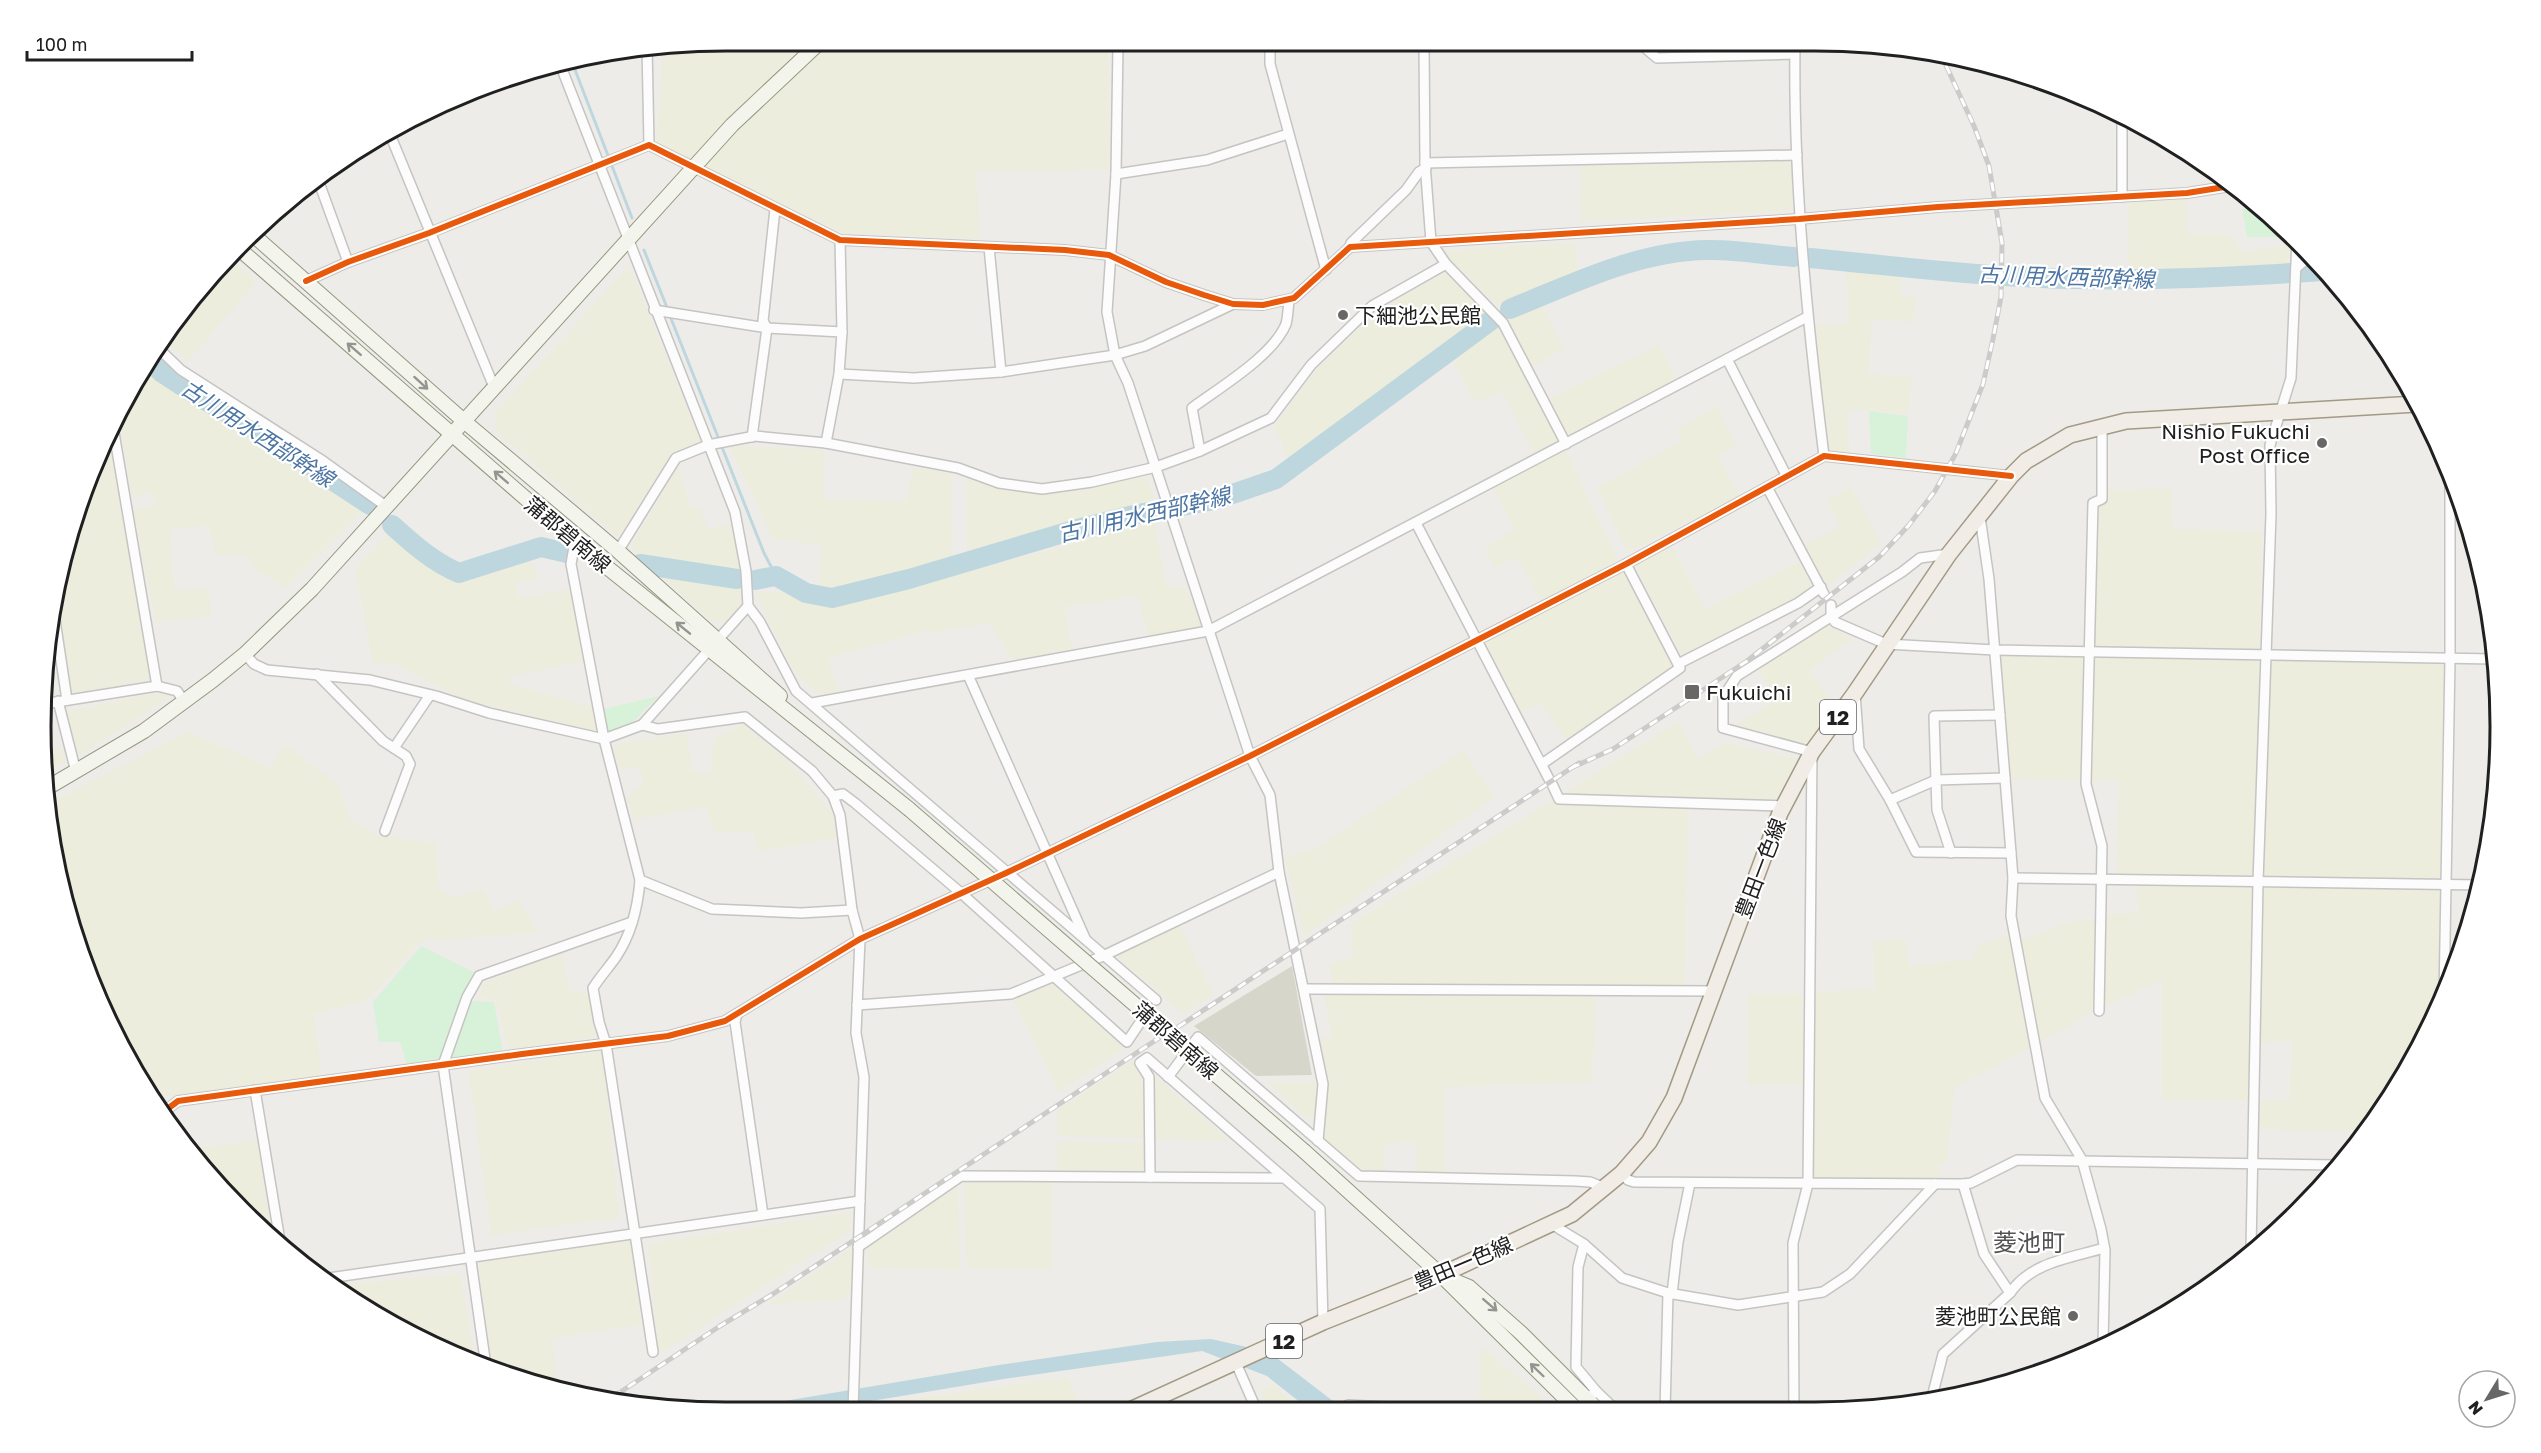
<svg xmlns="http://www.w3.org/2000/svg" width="2541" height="1453" font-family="'Golos Text','Noto Sans JP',sans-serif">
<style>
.construction{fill:#d6d6ca}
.farmland{fill:#eceddc}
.park{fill:#d8f2d9}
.water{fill:#bed7df}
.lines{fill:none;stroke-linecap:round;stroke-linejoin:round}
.stream{stroke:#bed7df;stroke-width:3}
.river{stroke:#bed7df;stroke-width:20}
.street-casing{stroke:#c5c4c3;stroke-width:12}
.secondary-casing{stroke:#959781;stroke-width:16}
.primary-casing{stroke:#a39a86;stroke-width:18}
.street{stroke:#fcfcfc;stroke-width:9}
.secondary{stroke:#f3f4eb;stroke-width:14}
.primary{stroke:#f1ece5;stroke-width:15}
.rail-casing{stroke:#cbcbca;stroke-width:5}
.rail{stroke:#fff;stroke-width:3;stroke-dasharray:9;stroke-linecap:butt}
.secondary-bridge-casing{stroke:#959781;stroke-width:16;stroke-linecap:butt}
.secondary-bridge{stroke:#f3f4eb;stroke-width:14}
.cycleway-casing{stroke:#fff;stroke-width:10}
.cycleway{stroke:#e8590c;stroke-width:6}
.oneway{stroke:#949590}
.poi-dot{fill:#686766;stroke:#fff;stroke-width:2}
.labels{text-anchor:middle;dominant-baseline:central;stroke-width:4.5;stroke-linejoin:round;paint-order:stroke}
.shield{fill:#fff;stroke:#636363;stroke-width:1.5}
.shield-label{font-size:20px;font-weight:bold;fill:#202020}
.poi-label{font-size:21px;fill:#202020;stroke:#fff;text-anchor:start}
.street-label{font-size:21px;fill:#202020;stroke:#fff}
.water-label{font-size:22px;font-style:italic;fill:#4d76a3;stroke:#fff}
.quarter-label{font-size:24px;fill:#535353;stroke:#fff}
.rim{fill:none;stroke:#202020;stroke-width:3}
</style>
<rect width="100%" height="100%" fill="#eeece8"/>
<!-- construction -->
<polygon class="construction" points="1292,966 1312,1075 1256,1076 1194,1026"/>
<!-- farmland -->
<g class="farmland">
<polygon points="1804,42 1860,42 1884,47 1805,49"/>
<polygon points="1108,45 1109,169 976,171 980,239 842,233 656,142 664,46"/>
<polygon points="1793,157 1792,210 1580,222 1581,162"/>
<polygon points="2187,197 2187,234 2224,234 2235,240 2244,252 2290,245 2287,270 2129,274 2128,203"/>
<polygon points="1574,242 1578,273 1497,306 1443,251"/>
<polygon points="229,257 256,282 188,361 162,339"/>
<polygon points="629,266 701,441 674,452 618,537 497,431 495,413"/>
<polygon points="1846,266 1900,272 1901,296 1916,297 1912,322 1873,319 1871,328 1869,374 1912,377 1908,413 1846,409 1850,454 1826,450 1815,325 1848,324"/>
<polygon points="1445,270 1486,314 1289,458 1274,426 1318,368 1378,311"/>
<polygon points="1540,305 1564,348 1533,367 1505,319"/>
<polygon points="1501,324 1561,442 1535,455 1502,391 1475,402 1453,361"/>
<polygon points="1659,345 1676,379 1568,437 1547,400"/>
<polygon points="146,362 159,376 210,410 367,507 287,588 258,571 244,554 216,555 209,526 170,529 171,561 176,591 208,588 211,616 156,623 133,510 157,504 151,493 132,496 118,412"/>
<polygon points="1717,407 1736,445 1718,455 1739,496 1628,552 1597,488 1681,441 1677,429"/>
<polygon points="109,429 152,680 72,693 57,602 64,549"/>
<polygon points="730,446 824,450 823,499 907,501 913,467 951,474 952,559 837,591 818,589 822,545 773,539"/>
<polygon points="1565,449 1618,560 1541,601 1517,557 1495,568 1485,548 1515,530 1494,488"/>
<polygon points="678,467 691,508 699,508 708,529 732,524 742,576 646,562 631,547"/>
<polygon points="1148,477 1155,504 967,551 967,480 1045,493"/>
<polygon points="1851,487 1881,543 1828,585 1803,546 1840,526 1827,500"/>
<polygon points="2171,488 2174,529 2262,531 2259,650 2092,647 2095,508 2104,504 2107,491"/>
<polygon points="1155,522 1166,587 1187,589 1203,627 1148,637 1138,596 1064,607 1073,650 1015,660 1007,652 990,623 930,633 927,630 828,658 838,692 819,693 796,674 756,593 786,592 810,602 851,603"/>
<polygon points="391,531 437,569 464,583 530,561 539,577 515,583 518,598 571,589 584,661 509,677 511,685 593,707 599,733 461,698 394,664 373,663 355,568"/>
<polygon points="1671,544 1705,609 1799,562 1815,588 1682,655 1634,564"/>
<polygon points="1625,566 1678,666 1568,741 1540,703 1520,712 1482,641"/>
<polygon points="657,572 743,584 743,602 726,623 710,619"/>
<polygon points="1824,624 1854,638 1810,670 1837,709 1808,746 1742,731 1736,725 1777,699 1756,667"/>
<polygon points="1999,656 2260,657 2255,878 2117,873 2119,781 2011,779"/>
<polygon points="2268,658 2447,661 2441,880 2263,878"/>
<polygon points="161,692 172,695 78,756 67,711"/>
<polygon points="1679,722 1698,759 1725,743 1799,759 1775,800 1688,804 1685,987 1332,983 1330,964 1354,957 1350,925"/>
<polygon points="743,724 785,758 834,815 836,838 757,852 753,832 714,832 707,807 635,819 626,798 643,784 639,768 618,769 614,745 687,733 692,772 711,774 714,739"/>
<polygon points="188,732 271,768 285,745 338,785 350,820 378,836 435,843 439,888 451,897 483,890 494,912 518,899 538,933 421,941 367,1000 313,1014 322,1075 162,1098 157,1106 132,1069 77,947 54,860 48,804"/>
<polygon points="42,747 43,750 62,749 66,762 45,771"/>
<polygon points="1463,751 1494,796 1304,936 1285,857 1316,849"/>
<polygon points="2137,883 2257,884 2250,1100 2162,1101 2162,980 2092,1012 2040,1043 2019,941 2074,921 2102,919 2102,914 2138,913"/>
<polygon points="2262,885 2443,887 2441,1002 2385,1107 2366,1131 2257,1129 2258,1101 2289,1100 2292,1041 2259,1042"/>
<polygon points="1179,925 1213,995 1184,1014 1115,955"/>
<polygon points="2010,936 2031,1047 1954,1088 1947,1163 1938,1165 1940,1180 1814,1180 1815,992 1875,989 1873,941 1906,939 1909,967 1973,958 1979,944"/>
<polygon points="562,953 570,991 590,992 598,1036 509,1050 496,999 480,998 482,984"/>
<polygon points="1052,982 1124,1048 1059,1092 1012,997"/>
<polygon points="1596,993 1592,1082 1444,1087 1445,1175 1417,1173 1416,1142 1385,1143 1383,1173 1362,1173 1324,1139 1327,1084 1318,1040 1332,1037 1324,994"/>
<polygon points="1747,994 1802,994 1804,1085 1747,1085"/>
<polygon points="603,1050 619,1218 491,1235 469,1071"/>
<polygon points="1133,1060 1145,1080 1146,1138 1057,1136 1057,1111"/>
<polygon points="1154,1076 1229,1141 1156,1139"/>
<polygon points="1268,1082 1316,1082 1316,1117 1306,1118"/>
<polygon points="258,1140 272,1240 187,1149"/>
<polygon points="1057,1142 1145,1143 1146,1173 1057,1171"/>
<polygon points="1053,1180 1052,1269 967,1268 964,1181"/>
<polygon points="958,1186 960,1270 868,1267 867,1247"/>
<polygon points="852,1212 849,1231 659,1354 648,1244"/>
<polygon points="630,1238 642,1325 552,1338 557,1386 506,1376 493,1370 478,1260"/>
<polygon points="853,1247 851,1291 843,1300 769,1304"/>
<polygon points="460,1274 475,1361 346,1297 332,1286"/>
<polygon points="1480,1350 1488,1351 1549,1405 1546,1410 1480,1407"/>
<polygon points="1068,1377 1081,1408 1073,1411 868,1411 866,1405"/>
<polygon points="1271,1384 1306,1411 1269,1411 1260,1391"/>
</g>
<!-- park -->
<g class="park">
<polygon points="2257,207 2281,226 2282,237 2247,237 2242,209"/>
<polygon points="1869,411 1908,416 1906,458 1871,454"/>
<polygon points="659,696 627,728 607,734 603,709"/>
<polygon points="421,946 475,973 440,1058 407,1064 400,1042 379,1042 373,1002"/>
<polygon points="469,1001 494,1002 503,1052 449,1061"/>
</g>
<!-- water -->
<polygon class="water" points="1211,1339 1269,1352 1346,1411 1311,1411 1267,1376 1202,1351 1004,1379 811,1411 725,1411 999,1365 1157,1342"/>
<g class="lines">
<!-- stream -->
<g class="stream">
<polyline points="572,62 632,218"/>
<polyline points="644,250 668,310"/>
<polyline points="670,316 764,553 776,576"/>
</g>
<!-- river -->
<g class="river">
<path d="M1810,258c77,7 153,17 231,20 94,4 188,-1 282,-7"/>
<path d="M1510,309c62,-25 128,-58 197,-59 28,-1 58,5 87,7"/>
<polyline points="148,359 161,372 201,398 248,425 370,505"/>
<path d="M392,525c21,19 41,37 67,48l82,-26 26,6"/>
<polyline points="640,564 737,579"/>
<polyline points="755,580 776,576 806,593 832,598 909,579 1077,529 1138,514 1215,500 1276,479 1493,319"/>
</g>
<!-- street casing -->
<g class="street-casing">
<g id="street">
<path d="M1795,42c-2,139 12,276 29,414"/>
<polyline points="1642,43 1644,47 1657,58 1794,54"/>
<polyline points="1270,44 1270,64 1326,270"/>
<polyline points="1424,44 1425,163 1431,242 1446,264 1503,323 1566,444"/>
<polyline points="1118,45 1116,174 1107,312 1115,355 1128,383 1250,756 1270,795 1279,872 1323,1084 1318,1141"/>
<polyline points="647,46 649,145"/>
<polyline points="560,64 735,512 746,571 748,606 760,622 796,691 1156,1000"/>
<polyline points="389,132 494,387"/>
<polyline points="1425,163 1797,155"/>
<polyline points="1116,174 1207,160 1288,134"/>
<polyline points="317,177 348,262"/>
<polyline points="2122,197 2122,120"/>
<polyline points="989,247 1001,372"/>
<polyline points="1350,247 1351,243 1406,190 1419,172 1426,168"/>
<polyline points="2296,268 2311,255"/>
<polyline points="306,281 348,262 429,233 649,145 840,240 1065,250 1109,255 1166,282 1204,295 1233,304 1263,305 1294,298 1350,247 1799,219 1938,207 2187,193 2231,186"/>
<polyline points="654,310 767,328 842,332"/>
<polyline points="156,346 181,370 320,459 387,507"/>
<polyline points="1727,359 1786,475"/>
<polyline points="839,374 914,378 1001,372 1115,355 1145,346 1233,304"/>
<polyline points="112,421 157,686"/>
<polyline points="752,437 767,328 763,321 775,209"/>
<polyline points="826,443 839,374 842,332 840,240"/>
<polyline points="1200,451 1271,418 1311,365 1372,306 1446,264"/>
<polyline points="1767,487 1824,594"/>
<polyline points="1980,517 1989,579 2013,878 2011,916 2045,1098 2082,1160 2101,1229 2105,1250 2103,1345"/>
<polyline points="1416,523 1549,779"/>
<path d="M578,544l-4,3 -3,17 33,175 36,141c-2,25 -9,55 -24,77 -7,10 -16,20 -23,31l6,34 7,22 47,308"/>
<path d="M618,551l58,-93 32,-13 47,-9 71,7 132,25 41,15 43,6 50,-7 64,-15 44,-16 -8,-43c27,-20 81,-52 94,-84 2,-7 2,-16 3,-23"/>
<polyline points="1831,605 1831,616 1835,622 1886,644 1995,650 2494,659"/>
<polyline points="55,620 67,700"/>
<polyline points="245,654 254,664 267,670 370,680 436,696 489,713 604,739 642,725 658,729 745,717 812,771 833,796 840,815 852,910 860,939 856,1033 864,1077 853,1411"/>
<polyline points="1678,664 1798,603 1821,587"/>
<polyline points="317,674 383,741 406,756 410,764 385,831"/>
<polyline points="968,675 1085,938"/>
<polyline points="1855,693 1859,749 1890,800 1916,852 2011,853"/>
<polyline points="58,701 76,772"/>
<polyline points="812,703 1208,631 1807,317"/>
<polyline points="44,704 157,686 177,691 184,701"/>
<polyline points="642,725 748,606"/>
<polyline points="394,748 430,695"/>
<polyline points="1542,764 1680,668 1626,564"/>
<polyline points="1552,784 1559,799 1784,806"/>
<polyline points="833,796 843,794 855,803 961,893 1127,1042 1141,1021"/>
<polyline points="1890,800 1936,780 1934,716 2000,715"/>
<polyline points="1951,853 1937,810 1936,780 2005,778"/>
<polyline points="2013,878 2480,885"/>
<polyline points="640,880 712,909 801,913 852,910"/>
<polyline points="1304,989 1714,991"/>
<polyline points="2444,997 2450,659 2450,469"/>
<polyline points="857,1005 1011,994 1103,956 1279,872"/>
<polyline points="2099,1011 2102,846 2086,784 2093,503 2102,499 2102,427"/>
<polyline points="737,1014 735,1022 763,1215"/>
<polyline points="1168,1077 1198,1037 1359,1176 1575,1181 1590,1182 1605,1188"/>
<polyline points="255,1090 281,1247"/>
<polyline points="162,1113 178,1101 522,1054 668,1036 725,1021 860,939 1006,873 1250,756 1626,564 1824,456 2011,476"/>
<polyline points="1622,1173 1628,1180 1634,1182 1963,1184 1971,1183 2017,1160 2338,1165"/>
<polyline points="1150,1177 1149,1077 1140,1063 1147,1058 1320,1209 1323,1322"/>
<polyline points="1553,1225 1584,1244 1622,1278 1668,1293 1738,1305 1823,1292 1850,1274 1935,1184"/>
<polyline points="1584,1244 1578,1267 1576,1367 1596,1391"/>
<polyline points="858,1247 961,1176 1283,1178"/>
<polyline points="2251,1249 2258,882 2271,514 2270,445 2291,378 2297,239"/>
<polyline points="322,1279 860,1201"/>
<path d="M2010,1293c21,-31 61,-35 94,-45"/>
<polyline points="1672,1294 1678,1242 1690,1183"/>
<polyline points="1236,1363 1257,1411"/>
<polyline points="486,1366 443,1065 467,997 479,976 632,922"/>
<polyline points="1932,1397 1943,1354 2010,1293 1984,1254 1963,1184"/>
<polyline points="1348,1405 1470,1411"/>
<polyline points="1575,1411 1596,1391 1617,1411"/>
<polyline points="1665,1411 1668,1293"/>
<polyline points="1786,1411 1894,1404"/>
<polyline points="1794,1411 1793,1243 1808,1184 1812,752 1723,728 1723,697 1737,676 1902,572 1920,558 1949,554"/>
</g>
</g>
<!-- secondary casing -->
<g class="secondary-casing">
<g id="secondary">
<polyline points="251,233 465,422 618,551 780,696"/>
<polyline points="237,247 578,544 909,809"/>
<polyline points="47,788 144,731 213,680 245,654 312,589 732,125 816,46"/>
<polyline points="1304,1151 1441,1275 1578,1411"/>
<polyline points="1445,1277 1469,1287 1521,1333 1599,1411"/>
</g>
</g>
<!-- primary casing -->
<g class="primary-casing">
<polyline id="primary" points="1128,1411 1323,1322 1441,1275 1572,1214 1622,1173 1649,1142 1674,1098 1780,813 1812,752 1855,693 1949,554 2011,476 2026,461 2070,435 2126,421 2416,404"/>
</g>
<!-- street -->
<use href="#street" class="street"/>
<!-- secondary -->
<use href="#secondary" class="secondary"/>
<!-- primary -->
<use href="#primary" class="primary"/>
<!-- rail casing -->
<g class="rail-casing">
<g id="rail">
<polyline points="1571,768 1613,749 1747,661 1879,557 1909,525 1935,491 1956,453 1983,384 1993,339 2001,297 2002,243 1989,166 1974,126 1943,59"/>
<polyline points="1178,1027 1579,763"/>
<polyline points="613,1397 720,1326 773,1294 1159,1038"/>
</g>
</g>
<!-- rail -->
<use href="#rail" class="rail"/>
<!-- secondary-bridge casing -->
<g class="secondary-bridge-casing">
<polyline id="secondary-bridge" points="909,809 1304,1151"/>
</g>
<!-- secondary-bridge -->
<use href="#secondary-bridge" class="secondary-bridge"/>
<!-- cycleway casing -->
<g class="cycleway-casing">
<g id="cycleway">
<polyline points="306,281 348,262 429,233 649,145 840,240 1065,250 1109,255 1166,282 1204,295 1233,304 1263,305 1294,298 1350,247 1799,219 1938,207 2187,193 2231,186"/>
<polyline points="162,1113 178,1101 522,1054 668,1036 725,1021 860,939 1006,873 1250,756 1626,564 1824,456 2011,476"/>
</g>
</g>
<!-- cycleway -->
<use href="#cycleway" class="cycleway"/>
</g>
<!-- one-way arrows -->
<defs><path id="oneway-shaft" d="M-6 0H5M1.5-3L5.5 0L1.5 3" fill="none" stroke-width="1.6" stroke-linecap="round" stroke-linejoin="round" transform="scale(1.5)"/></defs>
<g class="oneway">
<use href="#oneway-shaft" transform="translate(354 349) rotate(-139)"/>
<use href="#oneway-shaft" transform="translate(421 383) rotate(42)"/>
<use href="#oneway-shaft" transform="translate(501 477) rotate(-139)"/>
<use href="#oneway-shaft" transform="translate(683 628) rotate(-141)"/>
<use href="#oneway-shaft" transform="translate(1490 1305) rotate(41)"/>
<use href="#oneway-shaft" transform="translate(1537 1370) rotate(-136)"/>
</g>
<!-- markers -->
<g class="poi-dot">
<circle cx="1343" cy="315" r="6"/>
<circle cx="2322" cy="443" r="6"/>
<rect x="1684" y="684" width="16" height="16" rx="3"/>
<circle cx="2073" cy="1316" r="6"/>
</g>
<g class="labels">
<!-- shield labels -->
<g class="shield">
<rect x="1820" y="700" width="36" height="34" rx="4.5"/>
<rect x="1266" y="1324" width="36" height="34" rx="4.5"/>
</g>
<g class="shield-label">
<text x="1838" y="717">12</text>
<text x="1284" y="1341">12</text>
</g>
<!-- poi labels -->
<g class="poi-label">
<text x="1355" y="315">下細池公民館</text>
<text x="2310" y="431" text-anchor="end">Nishio Fukuchi<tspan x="2310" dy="24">Post Office</tspan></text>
<text x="1706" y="692">Fukuichi</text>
<text x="2061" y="1316" text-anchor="end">菱池町公民館</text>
</g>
<!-- street labels -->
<g class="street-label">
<text transform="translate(568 534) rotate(40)">蒲郡碧南線</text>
<text transform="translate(1760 868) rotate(-69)">豊田一色線</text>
<text transform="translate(1176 1040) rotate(41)">蒲郡碧南線</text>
<text transform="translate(1463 1263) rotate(-23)">豊田一色線</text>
</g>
<!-- water labels -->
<g class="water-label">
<text transform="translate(2066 276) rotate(2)">古川用水西部幹線</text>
<text transform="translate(258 433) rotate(33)">古川用水西部幹線</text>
<text transform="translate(1144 514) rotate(-13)">古川用水西部幹線</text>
</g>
<!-- quarter labels -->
<g class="quarter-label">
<text x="2029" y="1241">菱池町</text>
</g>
</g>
<!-- crop -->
<path d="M0 0H2541V1453H0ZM726 51H1815A675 675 0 0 1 2490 726V727A675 675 0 0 1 1815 1402H726A675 675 0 0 1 51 727V726A675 675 0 0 1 726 51Z" fill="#fff" fill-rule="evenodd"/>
<path class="rim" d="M726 51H1815A675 675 0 0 1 2490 726V727A675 675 0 0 1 1815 1402H726A675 675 0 0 1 51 727V726A675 675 0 0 1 726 51Z"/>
<!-- north arrow -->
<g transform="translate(2487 1399) rotate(232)"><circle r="28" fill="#ffffff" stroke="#a6a6a6" stroke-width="1.5"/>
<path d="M0-4.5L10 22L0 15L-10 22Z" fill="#686766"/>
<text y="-9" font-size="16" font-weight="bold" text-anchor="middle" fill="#202020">N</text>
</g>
<!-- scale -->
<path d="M27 51v9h165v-9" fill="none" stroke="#202020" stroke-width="3"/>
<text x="36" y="51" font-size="18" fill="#202020" stroke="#ffffff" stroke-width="4.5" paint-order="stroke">100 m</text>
</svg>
